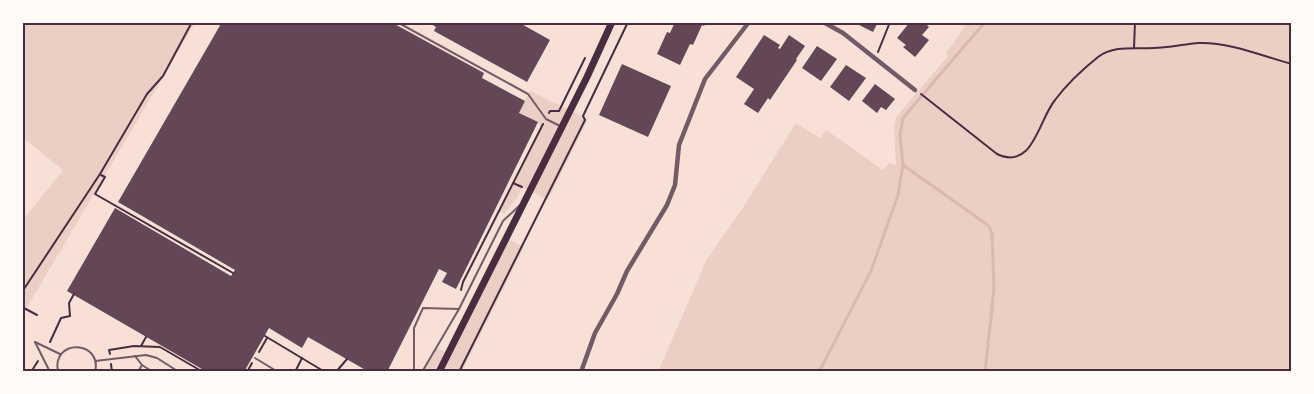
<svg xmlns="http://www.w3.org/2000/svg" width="1314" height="394" font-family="'Nunito Sans',sans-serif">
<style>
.green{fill:#ebcfc5}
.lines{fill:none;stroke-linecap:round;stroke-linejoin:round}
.stream{stroke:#dcb8b0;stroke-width:3}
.building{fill:#644757}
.path{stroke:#4a2c40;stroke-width:2}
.service{stroke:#755966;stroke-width:2}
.minor{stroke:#755966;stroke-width:4.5}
.primary{stroke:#4a2c40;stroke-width:7}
.neatline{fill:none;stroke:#4a2c40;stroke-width:2}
</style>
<rect width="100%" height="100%" fill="#f7e1d7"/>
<!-- green -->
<g class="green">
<polygon points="22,23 195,23 26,309 22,307 23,220 63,170 23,138"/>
<polygon points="958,23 1291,23 1291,371 658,372 707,259 744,206 796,123 820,138 826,130 883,170 889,163 896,165 894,126 896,117 948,56 946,53 965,26"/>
<polygon points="530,91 588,119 548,200 522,187 518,197 504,214 499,211 541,127 538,122 519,113"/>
<polygon points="506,238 524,247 462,371 422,372 436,347 448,353"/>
</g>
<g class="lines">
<!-- stream -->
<g class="stream">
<polyline points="903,165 989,226 992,234 994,289 985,372"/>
<polyline points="819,372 871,271 898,195 903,165 900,135 903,118 985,22"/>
</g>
</g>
<!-- building -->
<g class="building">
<polygon points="222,22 391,22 484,73 482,78 525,101 519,113 538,122 456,289 442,282 447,273 439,269 387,372 369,372 308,337 302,348 269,328 244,372 207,372 67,291 115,208 231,276 235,270 118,202"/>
<polygon points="428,22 518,22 550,40 527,82 434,31 436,27"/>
<polygon points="675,22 706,22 704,26 702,25 693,45 690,44 680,65 657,54 667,32 670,33"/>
<polygon points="853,22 878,22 873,32"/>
<polygon points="910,22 924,22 929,27 922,35 929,40 915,57 903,47 906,45 897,38"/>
<polygon points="764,35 780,45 778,48 780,49 789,35 805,46 796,59 797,60 770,100 768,98 758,113 744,104 754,89 736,77"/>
<polygon points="817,46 837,59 821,81 802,68"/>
<polygon points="622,64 671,86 648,137 599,115"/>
<polygon points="846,65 866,78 849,101 830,87"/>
<polygon points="875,84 895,99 886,110 881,107 877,113 862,101"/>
</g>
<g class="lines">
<!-- path -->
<g class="path">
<polyline points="1134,48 1135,22"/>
<polyline points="878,52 890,22"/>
<path d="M921,94l76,60c36,17 41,-33 58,-54 12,-16 28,-31 43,-43 16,-12 37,-8 55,-9 16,0 31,-4 46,-5 31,-1 63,13 93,21"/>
<polyline points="549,113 550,111 559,111 585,58"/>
<polyline points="101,175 105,177 95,194 233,273"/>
<polyline points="513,183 522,187"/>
<polyline points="461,290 463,282 543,124"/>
<polyline points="22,292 100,174 147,94 163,76 192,22"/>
<polyline points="22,307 37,315"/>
<polyline points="265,336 325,372"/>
<polyline points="50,342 61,318 70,316 69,303 74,294"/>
<polyline points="141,346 146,337"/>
<polyline points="259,352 267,338"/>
<polyline points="110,354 109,350 134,346 160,347 203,372"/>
<polyline points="111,364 112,372"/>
<polyline points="31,372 38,361"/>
<polyline points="247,372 252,363"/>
<polyline points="295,372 302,358"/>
<polyline points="336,372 347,359"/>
<polyline points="459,372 585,120 583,116 628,22"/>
</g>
<!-- service -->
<g class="service">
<polyline points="397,22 528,94 546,119 560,126"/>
<polyline points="35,342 50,372"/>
<polyline points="35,342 60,354"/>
<polyline points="135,356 142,365 153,372"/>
<polyline points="255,358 278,372"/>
<polyline points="95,361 146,355 157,358 179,372"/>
<path d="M58,372c-7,-34 45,-32 37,0"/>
<polyline points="138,372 142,365"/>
<polyline points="414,372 414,328 423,308 459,309"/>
<polyline points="422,372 459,309 503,221 519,206"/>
</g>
<!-- minor -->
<g class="minor">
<polyline points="823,22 843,33 915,90"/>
<polyline points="581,372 595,333 617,294 627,271 667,205 675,185 679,145 705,79 749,22"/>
</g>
<!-- primary -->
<polyline class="primary" points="439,372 587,77 612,22"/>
</g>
<!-- border -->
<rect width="1314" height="394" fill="none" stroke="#fffaf5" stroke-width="48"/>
<rect x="24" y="24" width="1266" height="346" class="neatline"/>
</svg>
